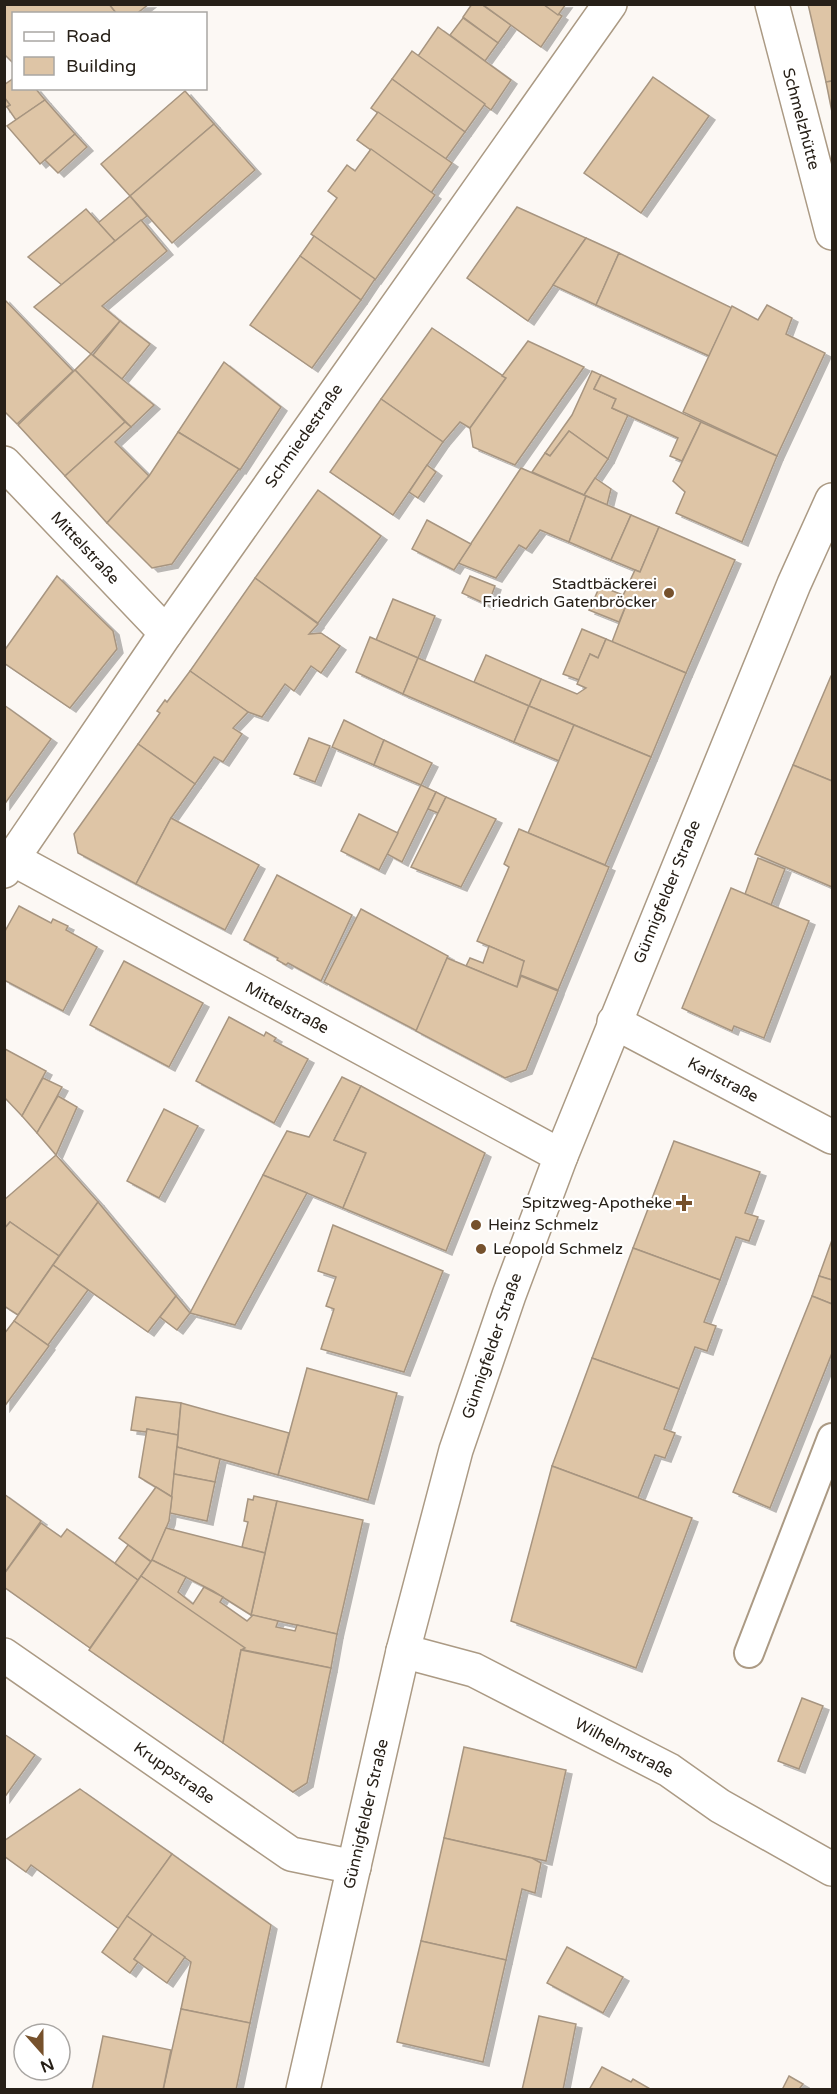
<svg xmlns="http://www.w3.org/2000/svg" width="837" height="2094" font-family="'Varela Round',sans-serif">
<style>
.building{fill:#dec5a6;stroke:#a79580;stroke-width:1.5;filter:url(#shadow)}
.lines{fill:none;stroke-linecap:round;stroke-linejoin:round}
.service-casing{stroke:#ab9a84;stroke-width:32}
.minor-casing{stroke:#ab9a84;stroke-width:36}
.tertiary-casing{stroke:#ab9a84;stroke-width:36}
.service{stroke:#fff;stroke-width:28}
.minor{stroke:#fff;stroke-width:33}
.tertiary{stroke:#fff;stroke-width:33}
.poi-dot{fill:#76512c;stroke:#fff;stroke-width:2}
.labels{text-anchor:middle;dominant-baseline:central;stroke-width:4.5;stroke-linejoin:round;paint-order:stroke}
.street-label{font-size:16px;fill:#272018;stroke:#fff}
.poi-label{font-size:16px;fill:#272018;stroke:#fff;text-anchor:end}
</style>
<defs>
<filter id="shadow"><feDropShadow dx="6" dy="4" stdDeviation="0" flood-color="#0004"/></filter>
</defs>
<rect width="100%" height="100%" fill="#fcf8f4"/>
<!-- building -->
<g class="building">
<polygon points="4,4 109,4 117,14 14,14 14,64 4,54"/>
<polygon points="109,4 149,4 136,14 117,14"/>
<polygon points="472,4 481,4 511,25 498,43 463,17"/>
<polygon points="482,4 543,4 562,16 541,47"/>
<polygon points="543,4 566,4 558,15"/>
<polygon points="808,4 832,4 832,81 826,82"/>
<polygon points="463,18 498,43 485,61 450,35"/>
<polygon points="438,27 511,80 491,110 418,56"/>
<polygon points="412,51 485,104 465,132 392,79"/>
<polygon points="653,77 709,116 641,213 584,173"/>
<polygon points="14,78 14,88 35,88 45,100 16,120 7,107 10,105 4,97 4,85"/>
<polygon points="392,79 465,132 445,160 371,108"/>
<polygon points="832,81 832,112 826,82"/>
<polygon points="185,91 214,124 130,196 101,164"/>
<polygon points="4,97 10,105 4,108"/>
<polygon points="45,100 75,134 40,164 7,126"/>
<polygon points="378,112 452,163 431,193 357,140"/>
<polygon points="214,124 255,170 172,243 130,196"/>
<polygon points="75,134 87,147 58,173 45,160"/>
<polygon points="371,149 435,195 375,280 311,234 337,198 328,191 347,165 355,171"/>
<polygon points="130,196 147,216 115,241 98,223"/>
<polygon points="517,207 586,238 528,321 467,278"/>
<polygon points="86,209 115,241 62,285 28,257"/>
<polygon points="141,220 167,251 102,306 120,321 91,354 34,307"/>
<polygon points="314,236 375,279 361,300 300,256"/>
<polygon points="586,238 619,253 596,305 553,285"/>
<polygon points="619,253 732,308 709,356 596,305"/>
<polygon points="300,256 361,300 312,368 250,325"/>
<polygon points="4,299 73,371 17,424 4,411"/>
<polygon points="767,305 792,318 786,334 825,353 777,456 683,412 732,306 758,320"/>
<polygon points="120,321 150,344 122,379 93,355"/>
<polygon points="432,328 506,378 470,428 460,422 443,442 381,399"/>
<polygon points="528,341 584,367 515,465 473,447 470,428 506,378 502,376"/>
<polygon points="91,354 154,405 131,427 75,370"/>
<polygon points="224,362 281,407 240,470 178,432"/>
<polygon points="75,370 125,422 65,476 18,425"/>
<polygon points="592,371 601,375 594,389 616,399 612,408 628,415 608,459 569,431 550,456 545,453 572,415"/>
<polygon points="601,375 701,422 682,461 670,456 678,438 612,408 616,399 594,389"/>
<polygon points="381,399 443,442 393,515 330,472"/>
<polygon points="125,422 131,427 115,442 149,476 107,523 65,476"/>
<polygon points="701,422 777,456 742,542 676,513 685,492 673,481"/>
<polygon points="569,431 608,459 584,495 532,472 545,453 550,456"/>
<polygon points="178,432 239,469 172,564 152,568 107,523 149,476"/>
<polygon points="427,465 436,472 418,498 409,492"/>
<polygon points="521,468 586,496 569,542 540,530 526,549 519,545 496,578 458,563"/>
<polygon points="595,478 611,489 607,505 584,495"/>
<polygon points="318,490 381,536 318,623 255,578"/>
<polygon points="586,496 631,515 611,560 569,542"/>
<polygon points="631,515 659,527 640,572 611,560"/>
<polygon points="427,520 471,544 454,570 412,549"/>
<polygon points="659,527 735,560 686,673 612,642 626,605 620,602 635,570 640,572"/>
<polygon points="57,576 113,631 117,649 70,708 4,663 4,651"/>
<polygon points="470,576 495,586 488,605 462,593"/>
<polygon points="255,578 318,624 309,634 321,633 340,646 321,673 311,666 294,691 285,684 262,717 248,712 190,671"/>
<polygon points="600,586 623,595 620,602 626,605 619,622 589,610"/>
<polygon points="393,599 435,616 418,658 376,640"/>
<polygon points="582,629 606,639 598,658 590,654 579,680 563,674"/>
<polygon points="370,637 418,658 403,694 356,672"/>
<polygon points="606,639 686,673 651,757 529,706 541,679 577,694 586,688 577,684 590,654 598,658"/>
<polygon points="486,655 541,679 529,706 474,682"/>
<polygon points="418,658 529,706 514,742 403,694"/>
<polygon points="190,671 248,712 233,728 242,734 223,762 214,757 195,784 138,744 160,713 157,711 165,700 167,702"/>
<polygon points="831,676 832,676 832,781 793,765"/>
<polygon points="4,705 51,739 4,805"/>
<polygon points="529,706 574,725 559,761 514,742"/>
<polygon points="344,720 384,740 374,765 332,747"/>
<polygon points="574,725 651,757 605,865 528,833"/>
<polygon points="309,738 330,746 315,782 294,774"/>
<polygon points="384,740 432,763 421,785 374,765"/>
<polygon points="138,744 195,784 171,818 136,884 78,853 74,834"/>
<polygon points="793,765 832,781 832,887 755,854"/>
<polygon points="421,785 436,792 402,862 387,854"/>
<polygon points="436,792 446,797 438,813 428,809"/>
<polygon points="446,797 496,819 461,887 411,867"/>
<polygon points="359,814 398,833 379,870 341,851"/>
<polygon points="171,818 259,865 225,930 136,884"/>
<polygon points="519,829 609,867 558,990 518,974 524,961 477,941 509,867 504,864"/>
<polygon points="758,858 785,869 771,905 745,894"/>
<polygon points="277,875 352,915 321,981 288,963 286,965 277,960 278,958 244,940"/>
<polygon points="731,888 809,921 764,1038 734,1026 732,1031 682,1008"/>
<polygon points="19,906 51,923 53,919 68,926 66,930 97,947 63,1011 4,980 4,933"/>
<polygon points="361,909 448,956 417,1031 324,982"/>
<polygon points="489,946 524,961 517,987 466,966 470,958 483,963"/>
<polygon points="447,958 517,987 521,976 558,991 526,1070 505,1078 416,1031"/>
<polygon points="124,961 203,1003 169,1067 90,1025"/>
<polygon points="229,1017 264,1036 266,1032 276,1038 274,1041 308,1059 274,1123 196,1081"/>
<polygon points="5,1049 46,1071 22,1116 4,1097"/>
<polygon points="342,1077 361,1086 334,1140 366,1153 343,1208 263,1175 287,1131 309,1137"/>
<polygon points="43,1078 62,1087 37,1133 22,1116"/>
<polygon points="361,1086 485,1153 446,1251 343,1208 366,1153 334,1140"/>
<polygon points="58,1096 77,1107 56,1155 37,1133"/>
<polygon points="164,1109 198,1126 159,1198 127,1181"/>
<polygon points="674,1141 760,1172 745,1213 758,1217 749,1241 736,1237 720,1280 633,1248"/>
<polygon points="56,1155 98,1202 59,1256 10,1222 4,1229 4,1200"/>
<polygon points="263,1175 307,1193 235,1325 190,1313"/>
<polygon points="98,1202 176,1296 148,1332 53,1265"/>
<polygon points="10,1222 59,1256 18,1315 4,1306 4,1229"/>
<polygon points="333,1225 443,1271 404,1372 321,1349 334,1309 326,1306 336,1277 318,1271"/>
<polygon points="832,1240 832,1280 819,1276"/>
<polygon points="633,1248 720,1280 704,1322 716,1326 707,1351 695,1347 679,1389 592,1358"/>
<polygon points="53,1265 88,1290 48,1345 14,1321"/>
<polygon points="819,1276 832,1280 832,1304 812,1296"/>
<polygon points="176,1296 190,1313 177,1330 160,1317"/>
<polygon points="812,1296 832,1304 832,1353 770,1508 733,1492"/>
<polygon points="14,1321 49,1346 4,1407 4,1334"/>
<polygon points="592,1358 679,1389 664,1429 675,1433 665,1458 655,1455 638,1498 552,1466"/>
<polygon points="307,1368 397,1393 368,1500 278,1475"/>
<polygon points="136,1397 181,1403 178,1435 147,1429 146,1432 131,1430"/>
<polygon points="181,1403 289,1433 278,1475 177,1447"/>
<polygon points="147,1429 178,1435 172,1497 139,1477"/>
<polygon points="177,1447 220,1459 215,1482 174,1474"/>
<polygon points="552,1466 692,1518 636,1668 511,1621"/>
<polygon points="174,1474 215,1482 207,1521 170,1513"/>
<polygon points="156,1487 172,1497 169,1521 152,1562 119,1538"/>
<polygon points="4,1494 41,1521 4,1574"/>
<polygon points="254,1496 277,1501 265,1553 242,1547 248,1522 244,1521 248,1499 253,1500"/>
<polygon points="277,1501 363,1520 337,1634 251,1615"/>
<polygon points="41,1523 61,1537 67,1529 138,1580 90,1648 4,1587 4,1574"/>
<polygon points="166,1528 265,1553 251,1615 213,1591 152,1560"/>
<polygon points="128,1545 151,1562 138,1580 115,1563"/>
<polygon points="152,1560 186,1577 178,1592 193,1604 204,1587 223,1597 220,1602 247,1621 253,1615 278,1621 276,1627 295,1631 297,1625 337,1634 331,1668 244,1650 141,1576"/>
<polygon points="141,1576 245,1648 241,1650 223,1743 89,1650"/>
<polygon points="241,1650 331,1668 307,1783 293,1792 223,1743"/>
<polygon points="802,1698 823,1706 799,1769 778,1761"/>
<polygon points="4,1734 35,1755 4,1798"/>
<polygon points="464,1747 566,1770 546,1861 444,1838"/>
<polygon points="80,1789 172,1854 119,1929 31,1865 26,1872 4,1856 4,1841"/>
<polygon points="444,1838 532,1858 541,1863 535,1893 522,1889 506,1960 421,1941"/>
<polygon points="172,1854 271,1925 250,2023 181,2009 191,1962 127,1916"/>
<polygon points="127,1916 152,1934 134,1959 138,1962 130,1973 102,1952"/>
<polygon points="152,1934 185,1957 167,1983 134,1959"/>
<polygon points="421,1941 506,1960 483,2062 397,2042"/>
<polygon points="567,1947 623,1977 603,2013 547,1983"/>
<polygon points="181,2009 250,2023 236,2090 163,2090"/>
<polygon points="539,2016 576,2024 563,2090 522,2090"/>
<polygon points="103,2036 171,2050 163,2090 92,2090"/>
<polygon points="602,2067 631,2082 633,2079 652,2090 589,2090"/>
<polygon points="789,2076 803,2084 800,2088 802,2090 782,2090"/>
</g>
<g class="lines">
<!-- service casing -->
<g class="service-casing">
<polyline id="service" points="749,1653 832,1438"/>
</g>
<!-- minor casing -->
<g class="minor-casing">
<g id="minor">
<polyline points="772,4 832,233"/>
<polyline points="4,463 166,633"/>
<polyline points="13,859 561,1156"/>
<polyline points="4,871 166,633 610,4"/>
<polyline points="614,1022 832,1137"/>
<polyline points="403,1651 474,1670 669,1770 720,1806 832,1869"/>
<polyline points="4,1655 291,1854 354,1867"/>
</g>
</g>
<!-- tertiary casing -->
<g class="tertiary-casing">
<polyline id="tertiary" points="303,2090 403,1651 456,1450 509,1295 561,1156 794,584 832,500"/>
</g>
<!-- service -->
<use href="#service" class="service"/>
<!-- minor -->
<use href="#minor" class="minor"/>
<!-- tertiary -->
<use href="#tertiary" class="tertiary"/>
</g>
<!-- markers -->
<g class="poi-dot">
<circle cx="669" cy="593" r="6"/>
<path d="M681 1194h6v6h6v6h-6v6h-6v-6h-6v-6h6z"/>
<circle cx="476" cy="1225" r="6"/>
<circle cx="481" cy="1249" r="6"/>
</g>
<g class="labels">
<!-- street labels -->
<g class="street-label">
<text transform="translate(801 119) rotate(75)">Schmelzhütte</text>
<text transform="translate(304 436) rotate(-55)">Schmiedestraße</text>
<text transform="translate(85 548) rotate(47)">Mittelstraße</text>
<text transform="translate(667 892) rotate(-68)">Günnigfelder Straße</text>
<text transform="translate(287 1008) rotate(28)">Mittelstraße</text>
<text transform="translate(723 1080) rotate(28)">Karlstraße</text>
<text transform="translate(492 1346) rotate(-71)">Günnigfelder Straße</text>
<text transform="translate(624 1748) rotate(28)">Wilhelmstraße</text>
<text transform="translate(174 1773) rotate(35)">Kruppstraße</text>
<text transform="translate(366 1814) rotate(-77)">Günnigfelder Straße</text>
</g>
<!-- poi labels -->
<g class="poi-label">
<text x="657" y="584">Stadtbäckerei<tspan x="657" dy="18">Friedrich Gatenbröcker</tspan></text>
<text x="672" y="1203">Spitzweg-Apotheke</text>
<text x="488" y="1225" text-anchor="start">Heinz Schmelz</text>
<text x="493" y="1249" text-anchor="start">Leopold Schmelz</text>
</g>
</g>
<!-- border -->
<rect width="837" height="2094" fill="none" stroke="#272018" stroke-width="12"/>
<!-- legend -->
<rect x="12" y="12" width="195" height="78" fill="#ffffff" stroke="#a9a6a3" stroke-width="1.5"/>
<rect x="24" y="32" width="30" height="9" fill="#ffffff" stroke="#a9a6a3" stroke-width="1.5"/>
<text x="66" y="42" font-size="18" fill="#272018">Road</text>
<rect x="24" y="57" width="30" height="18" fill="#dec5a6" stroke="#a9a6a3" stroke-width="1.5"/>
<text x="66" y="72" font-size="18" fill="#272018">Building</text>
<!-- north arrow -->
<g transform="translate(42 2052) rotate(159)"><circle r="28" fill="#ffffff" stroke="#a9a6a3" stroke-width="1.5"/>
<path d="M0-4.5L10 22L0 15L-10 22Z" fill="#76512c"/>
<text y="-9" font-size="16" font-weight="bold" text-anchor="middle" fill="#272018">N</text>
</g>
</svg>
